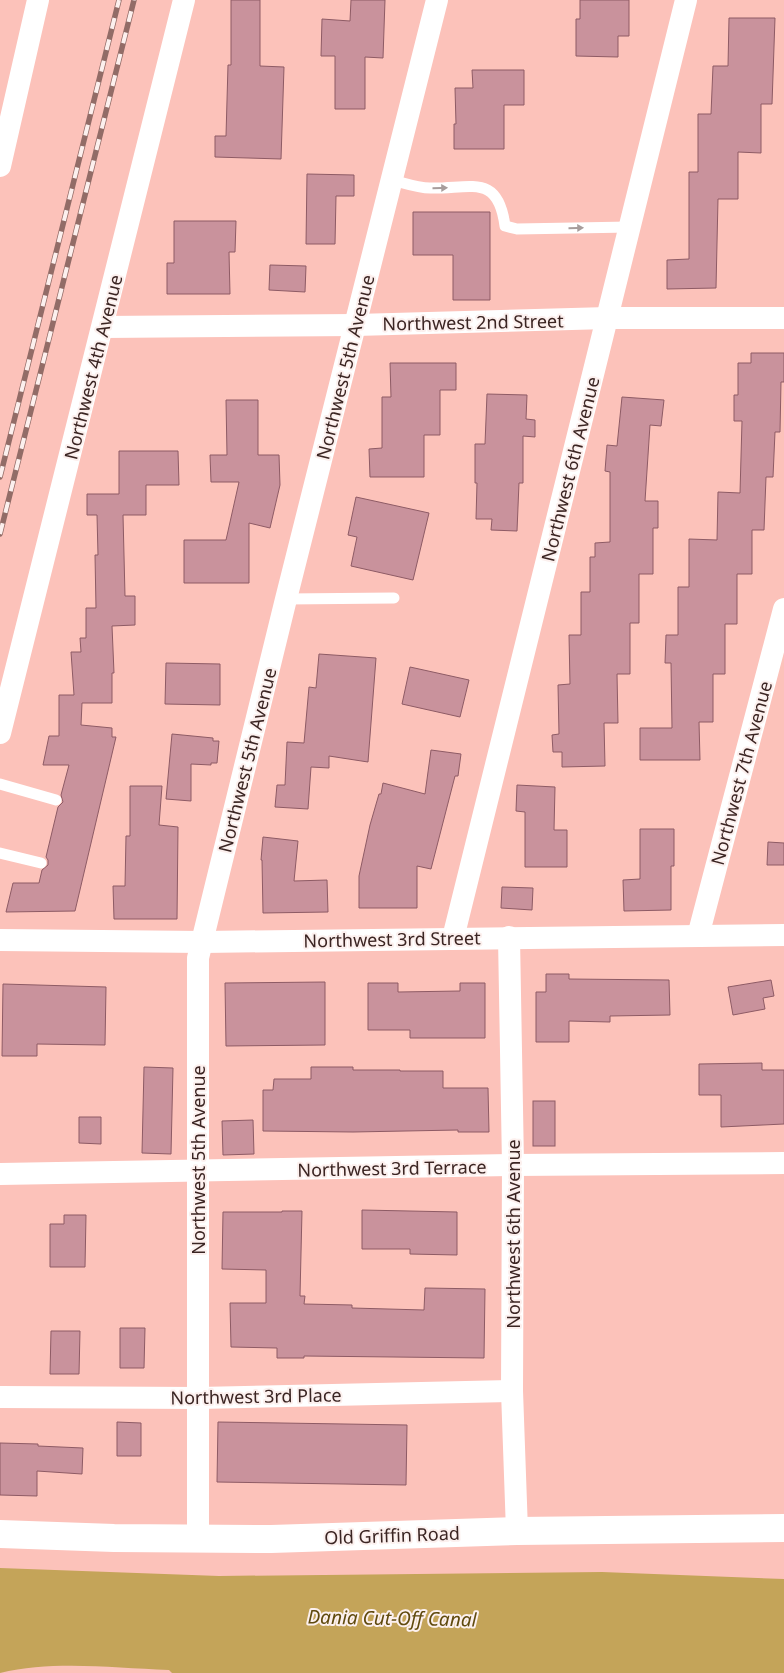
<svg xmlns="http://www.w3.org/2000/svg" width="784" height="1673" font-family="'Noto Sans',sans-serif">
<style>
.water{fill:#c4a459}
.building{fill:#c9929c;stroke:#8e5b65}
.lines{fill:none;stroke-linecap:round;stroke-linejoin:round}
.lane{stroke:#fff;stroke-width:11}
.street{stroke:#fff;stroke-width:22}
.secondary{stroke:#fff;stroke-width:28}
.rail-casing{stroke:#926c67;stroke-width:5.5}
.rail{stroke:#fcf0ee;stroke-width:4;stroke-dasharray:11;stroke-linecap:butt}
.oneway{fill:#a79d9c}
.labels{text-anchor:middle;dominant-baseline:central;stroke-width:4;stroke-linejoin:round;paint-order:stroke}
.street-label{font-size:18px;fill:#3b2523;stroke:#fcf0ee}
.water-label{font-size:19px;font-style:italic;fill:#604a0e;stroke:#fcf0ee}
</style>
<rect width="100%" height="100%" fill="#fcc2ba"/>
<!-- water -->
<path class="water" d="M0,1568l219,8 383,-4 182,7v94h-612l-3,-3c-56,-2 -115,-10 -169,3z"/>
<!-- building -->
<g class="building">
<polygon points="231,0 260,0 260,66 284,67 281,159 215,157 215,136 226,136 228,65 231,65"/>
<polygon points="351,0 385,0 383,58 365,57 365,109 335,109 335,56 321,56 322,19 350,21"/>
<polygon points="580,0 629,0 629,36 618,36 618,57 576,56 576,19 580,19"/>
<polygon points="729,18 775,18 772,104 761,104 761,153 738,152 738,199 718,199 716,288 667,289 667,260 689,259 689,172 698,172 698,114 711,114 713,66 728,66"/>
<polygon points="472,70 524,70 524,105 504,105 504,149 454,149 454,124 456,124 455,88 473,88"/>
<polygon points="307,174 354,175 354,196 336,196 335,244 306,244"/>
<polygon points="413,212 490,212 490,300 453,300 453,255 413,255"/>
<polygon points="174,221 236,221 235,252 229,252 230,294 167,294 167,263 174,263"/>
<polygon points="270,265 306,266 305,292 269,290"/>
<polygon points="751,353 784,353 784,382 781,382 780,432 775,432 773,477 766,477 764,530 752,530 752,574 737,574 737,624 725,624 725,674 713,674 713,722 699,722 700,760 640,760 640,728 672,728 671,663 665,663 666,635 678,635 678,587 689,587 689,539 717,540 718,492 740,493 742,421 734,421 734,395 738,395 738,363 751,363"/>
<polygon points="390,363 456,363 456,390 440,390 440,435 424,435 424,477 370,477 369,449 382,448 382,397 391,397"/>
<polygon points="487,394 527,395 526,419 535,420 535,437 523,436 523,483 519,483 517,531 491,530 492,519 476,519 477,483 475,483 475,444 485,444"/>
<polygon points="622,397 664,400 661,426 650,425 645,501 658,501 658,528 653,528 653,574 639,574 639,623 630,623 630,674 617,674 618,723 604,723 605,766 562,767 562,752 553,752 552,735 559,734 558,685 570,684 569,635 581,635 581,592 590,592 590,557 595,557 595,543 610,542 610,472 605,471 607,445 617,446"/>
<polygon points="226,400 258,400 258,455 279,455 280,485 270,528 249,523 249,583 184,583 184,540 226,540 239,482 211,482 210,455 227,455"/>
<polygon points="119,451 178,451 179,485 146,485 146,515 123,515 125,596 135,596 135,625 112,626 114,673 112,673 112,703 82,703 81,725 112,728 112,737 116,737 75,911 6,912 13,883 39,883 42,870 48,865 48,860 46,857 58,807 63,802 61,795 69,765 43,765 49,736 59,736 59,695 74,695 71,652 81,652 80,638 86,638 86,608 96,608 95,555 98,555 97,515 87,515 87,494 119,494"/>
<polygon points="356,497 429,513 413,580 351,566 357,537 348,535"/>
<polygon points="319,654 376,658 368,762 329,756 329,768 311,767 308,809 275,807 277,785 285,785 287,742 304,743 309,687 316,688"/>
<polygon points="166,663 220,664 220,705 165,704"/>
<polygon points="410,667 469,680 460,717 402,704"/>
<polygon points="172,734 213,738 213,741 219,741 217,763 211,763 211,765 191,764 191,801 166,799"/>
<polygon points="431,750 461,754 458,776 455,776 431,869 417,866 417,908 359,908 359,876 370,825 379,794 381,794 383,783 425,794"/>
<polygon points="517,785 555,787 554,830 567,830 567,867 525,867 525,812 516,811"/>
<polygon points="130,786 162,786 159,825 178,827 177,919 114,919 113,886 125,886 126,836 130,836"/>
<polygon points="640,829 674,829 674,866 671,866 671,910 624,911 623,880 640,879"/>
<polygon points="263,837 298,841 294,881 327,880 328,912 263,913 262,860 261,860"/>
<polygon points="768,842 784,843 784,865 767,865"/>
<polygon points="502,887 533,888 532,910 501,908"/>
<polygon points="546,974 569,974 569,979 669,980 670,1015 610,1016 610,1022 569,1021 569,1042 536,1042 536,992 546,992"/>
<polygon points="771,980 774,996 763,998 765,1009 733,1015 728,987"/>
<polygon points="325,982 325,1045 226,1046 225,983"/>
<polygon points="368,983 398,983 398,992 460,991 460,983 485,983 485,1038 410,1038 410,1030 368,1030"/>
<polygon points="3,984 106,987 105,1045 37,1044 37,1056 2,1056"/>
<polygon points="762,1063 762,1070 784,1070 784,1124 721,1127 721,1095 699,1095 699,1064"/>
<polygon points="144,1067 173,1068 171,1154 142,1153"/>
<polygon points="311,1067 353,1067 353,1070 400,1070 400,1071 443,1071 443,1088 488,1088 489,1132 458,1132 458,1130 353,1132 263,1131 263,1090 273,1090 274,1079 311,1079"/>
<rect x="533" y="1101" width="22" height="45"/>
<polygon points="79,1117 101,1117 101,1144 79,1143"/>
<polygon points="253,1120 254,1154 223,1155 222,1121"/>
<polygon points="362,1210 457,1212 457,1255 410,1254 410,1249 362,1249"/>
<polygon points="282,1211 302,1211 300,1296 305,1296 304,1304 352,1305 352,1308 424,1310 425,1288 485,1289 484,1358 304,1356 304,1358 277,1358 277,1348 231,1347 230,1303 266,1303 266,1270 222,1269 223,1212 282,1212"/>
<polygon points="64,1215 86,1215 85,1267 50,1267 50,1224 64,1224"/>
<polygon points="120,1328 145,1328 144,1368 120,1368"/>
<polygon points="51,1331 80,1331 79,1374 50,1374"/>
<polygon points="117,1422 141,1423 141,1456 117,1456"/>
<polygon points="218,1422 407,1425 406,1485 217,1482"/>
<polygon points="0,1443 38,1444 38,1446 83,1448 82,1474 37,1471 37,1496 0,1495"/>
</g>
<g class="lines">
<!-- lane -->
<g class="lane">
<path d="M392,180c12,3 26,8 38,8 41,1 68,-15 75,38l12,3 113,-2"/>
<polyline points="286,599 394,598"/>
<polyline points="0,784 56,800"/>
<polyline points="0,853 41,863"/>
</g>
<!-- street -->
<g class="street">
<polyline points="0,166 38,0"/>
<polyline points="103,327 356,325 608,318 784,318"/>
<polyline points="0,733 184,0"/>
<polyline points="698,936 784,609"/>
<polyline points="509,937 513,1165 512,1391 517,1531"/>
<polyline points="453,938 686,0"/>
<polyline points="0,940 203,942 784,935"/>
<polyline points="0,1174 513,1165 784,1163"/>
<polyline points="0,1397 199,1398 512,1391"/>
<polyline points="198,1538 198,958 286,599 437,0"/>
</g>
<!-- secondary -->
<polyline class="secondary" points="0,1534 114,1538 271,1539 517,1531 784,1528"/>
<!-- rail casing -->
<g class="rail-casing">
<g id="rail">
<polyline points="0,477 119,0"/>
<polyline points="0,534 134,0"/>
</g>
</g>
<!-- rail -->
<use href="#rail" class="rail"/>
</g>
<!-- one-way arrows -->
<defs><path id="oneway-solid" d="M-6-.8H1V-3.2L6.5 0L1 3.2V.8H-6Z" transform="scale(1.25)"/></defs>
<g class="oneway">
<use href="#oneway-solid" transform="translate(440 188) rotate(-1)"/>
<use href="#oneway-solid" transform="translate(576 228) rotate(-1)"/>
</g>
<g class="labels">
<!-- street labels -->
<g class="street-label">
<text transform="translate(473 322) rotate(-1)">Northwest 2nd Street</text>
<text transform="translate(93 367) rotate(-76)">Northwest 4th Avenue</text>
<text transform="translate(345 367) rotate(-76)">Northwest 5th Avenue</text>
<text transform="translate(570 469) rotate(-76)">Northwest 6th Avenue</text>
<text transform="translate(247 760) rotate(-76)">Northwest 5th Avenue</text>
<text transform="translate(741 773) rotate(-75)">Northwest 7th Avenue</text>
<text transform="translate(392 939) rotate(-1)">Northwest 3rd Street</text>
<text transform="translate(198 1160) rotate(-90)">Northwest 5th Avenue</text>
<text transform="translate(392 1168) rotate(-1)">Northwest 3rd Terrace</text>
<text transform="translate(513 1234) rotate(-90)">Northwest 6th Avenue</text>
<text transform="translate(256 1396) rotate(-1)">Northwest 3rd Place</text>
<text transform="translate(392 1535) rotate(-2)">Old Griffin Road</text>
</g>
<!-- water labels -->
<g class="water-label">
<text transform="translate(392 1618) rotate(1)">Dania Cut-Off Canal</text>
</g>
</g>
</svg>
